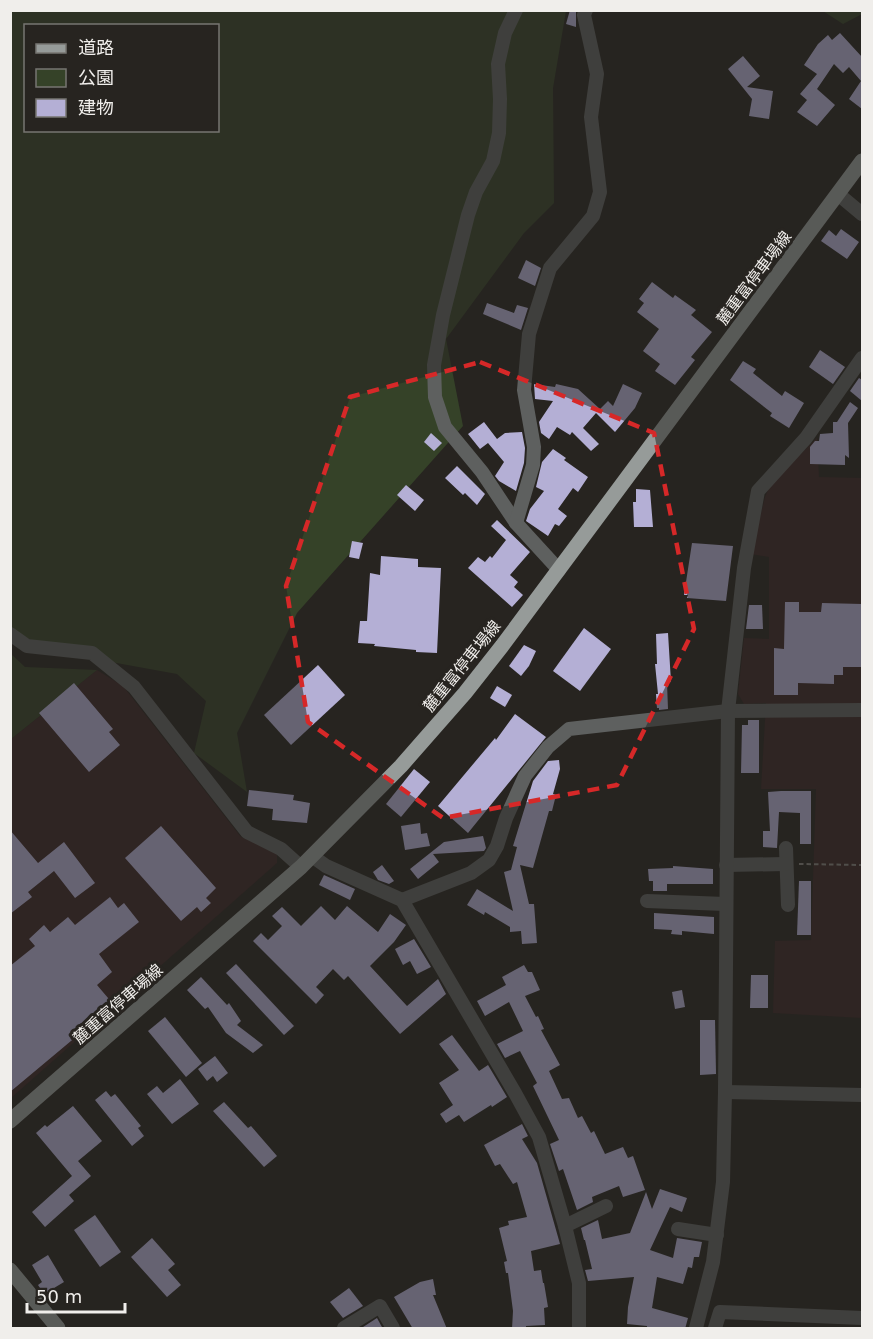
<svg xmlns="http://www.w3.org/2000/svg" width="873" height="1339" font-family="'DejaVu Sans','Noto Sans JP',sans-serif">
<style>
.industrial{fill:#3a2626}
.green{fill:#354228;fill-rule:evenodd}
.building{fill:#b4afd5}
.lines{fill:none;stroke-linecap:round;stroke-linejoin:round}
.path{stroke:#83807d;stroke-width:2;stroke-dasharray:4.5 3;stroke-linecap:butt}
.minor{stroke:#5e605f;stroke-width:14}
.major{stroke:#969b99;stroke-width:15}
.marked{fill:none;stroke:#d62828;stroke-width:4.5;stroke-dasharray:12 8;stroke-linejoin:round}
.labels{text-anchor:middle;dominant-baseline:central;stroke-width:6;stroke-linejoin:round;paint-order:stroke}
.street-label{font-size:16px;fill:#f0eeeb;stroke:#272420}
</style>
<rect width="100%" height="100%" fill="#272420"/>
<!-- industrial -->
<g class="industrial">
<polygon points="817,438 819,477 862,478 862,1018 773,1013 775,941 811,940 816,789 761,789 766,703 744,704 738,694 744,638 769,639 769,557 751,554 765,497 771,483"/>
<polygon points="97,670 123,686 241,837 277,851 277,863 11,1098 11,739"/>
</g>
<!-- green -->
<g class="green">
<path d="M10,11h556l-13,77 1,115 -30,30 -78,106 17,87 -166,187 -60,120 10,59 -53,-39 12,-52 -29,-27 -121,-22 -45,-22zM26,26h192v104h-192z"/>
<polygon points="823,11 862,11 862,14 843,24"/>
<polygon points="11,654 25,667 97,670 11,739"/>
</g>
<!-- building -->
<g class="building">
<polygon points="570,10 576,10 576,27 566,24"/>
<polygon points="840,33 862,57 862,109 849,99 861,81 849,67 843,73 834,64 817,89 835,105 817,126 797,112 807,100 800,94 817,74 804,65 818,44 828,35 832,40"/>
<polygon points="743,56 760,76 747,87 773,91 769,119 749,116 752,99 728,69"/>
<polygon points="841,229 859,242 847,259 821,241 829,230 836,236"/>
<polygon points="526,260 541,268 535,286 518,278"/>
<polygon points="652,282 673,298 675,295 696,310 691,315 712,332 691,357 695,360 675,385 655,371 660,364 643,351 659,329 637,312 644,303 639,299"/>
<polygon points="487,303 514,313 517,305 528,308 521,330 483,314"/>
<polygon points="820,350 845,367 833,384 809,367"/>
<polygon points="743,361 756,369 753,373 782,396 785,391 804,403 789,428 770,416 772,413 730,380"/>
<polygon points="859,378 862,380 862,401 850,391"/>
<polygon points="534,384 555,387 556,384 578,389 600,409 597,412 608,401 613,406 623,384 642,393 635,408 615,432 596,413 583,428 599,444 591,451 572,432 570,435 557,427 549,439 541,433 539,422 553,401 535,399"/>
<polygon points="850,402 858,408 848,423 849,458 845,455 845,465 810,464 810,447 815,441 819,441 820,434 833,433 833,422 837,422"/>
<polygon points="484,422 497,439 505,433 522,432 525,448 524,463 516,491 499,481 495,476 504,462 488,443 480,449 468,434"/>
<polygon points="431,433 442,443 434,451 424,442"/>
<polygon points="553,449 566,458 564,460 588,477 578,492 573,488 558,509 567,516 559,526 555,524 548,536 526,521 530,509 544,491 536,487 542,462"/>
<polygon points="457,466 485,494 477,505 465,493 463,495 445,478"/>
<polygon points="406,485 424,500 415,511 397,495"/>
<polygon points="636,489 650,490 653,527 634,527 633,502 636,502"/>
<polygon points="497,520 530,552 510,575 518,582 514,587 523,595 512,607 468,568 478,557 485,562 490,556 492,558 506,540 491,526"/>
<polygon points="352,541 363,543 359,559 349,557"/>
<polygon points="692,543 733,546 726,601 687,598 688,595 684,595"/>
<polygon points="381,556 418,559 418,567 441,568 437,653 416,652 416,650 374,646 375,644 358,643 360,621 367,621 370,573 380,575"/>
<polygon points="785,602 799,602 799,612 821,612 822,603 862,604 862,667 843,667 843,675 834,675 834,684 798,683 798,695 774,695 774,648 784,649"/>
<polygon points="749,605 762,605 763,629 746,629"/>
<polygon points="584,628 611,649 580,691 553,671"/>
<polygon points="668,633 671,682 667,683 668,709 659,710 659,708 657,708 656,694 658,694 655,664 657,664 656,634"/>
<polygon points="524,645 536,651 529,666 521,676 509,666"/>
<polygon points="318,665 345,695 291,745 264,715"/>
<polygon points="74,683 113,729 109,732 120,745 89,772 39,713"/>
<polygon points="497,686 512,695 505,707 490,698"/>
<polygon points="515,714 546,737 468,833 438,806 495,738 496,740"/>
<polygon points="748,720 759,720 759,773 741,773 742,725 748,725"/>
<polygon points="559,760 560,769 553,794 556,795 552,811 549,811 533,868 520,865 529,904 534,904 537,943 522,944 521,931 510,932 510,927 485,912 484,915 467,905 477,889 513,911 504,872 511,870 517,847 513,846 533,781 548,761"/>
<polygon points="414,769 430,782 401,817 386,804"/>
<polygon points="249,790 294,795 293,800 310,803 307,823 272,820 273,809 247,806"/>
<polygon points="781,791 811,791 811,844 800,844 800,813 779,812 777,848 763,847 763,831 770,831 768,792"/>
<polygon points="420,823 421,834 427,833 430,846 405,850 401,826"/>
<polygon points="161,826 216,888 206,898 211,903 201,912 197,907 181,921 125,858"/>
<polygon points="10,830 38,863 64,842 95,883 75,898 54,871 28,892 32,897 10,914"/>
<polygon points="483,836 486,848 484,851 433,854 439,862 418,879 410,869 444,842"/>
<polygon points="382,865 394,881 389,884 378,880 373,872"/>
<polygon points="673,866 713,869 713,884 667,884 667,891 653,891 653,881 649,881 648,869 673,868"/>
<polygon points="324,875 355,889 350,900 319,885"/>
<polygon points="799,881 811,881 811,935 797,935"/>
<polygon points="110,897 118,908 124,903 139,922 99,954 112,972 97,985 114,1005 10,1092 10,966 35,946 29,939 44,925 50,932 68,917 75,925"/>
<polygon points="321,906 335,920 347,906 378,932 390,914 406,925 394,942 370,966 407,1006 438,979 446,994 400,1034 348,976 344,980 333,969 316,987 324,995 316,1004 253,941 261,933 268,940 282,926 272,916 282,907 301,926"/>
<polygon points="654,913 714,917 714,934 682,931 682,935 671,934 672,930 654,929"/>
<polygon points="414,939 431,967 417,974 410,961 403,965 395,949"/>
<polygon points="236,964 294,1026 284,1035 226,973"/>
<polygon points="524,965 528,972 532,972 540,990 525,996 536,1017 538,1016 544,1029 541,1030 560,1065 549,1071 562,1099 569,1098 578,1118 582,1116 591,1133 594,1131 605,1154 623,1147 628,1158 633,1156 645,1190 623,1197 619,1186 592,1197 593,1202 577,1210 563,1169 559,1171 550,1144 559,1140 533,1086 537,1083 520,1051 505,1058 497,1044 523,1031 509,1002 485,1016 477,1001 506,985 502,977"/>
<polygon points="751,975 768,975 768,1008 750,1008"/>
<polygon points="201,977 227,1005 229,1003 241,1021 237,1025 263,1045 253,1053 226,1033 208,1007 205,1009 187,990"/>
<polygon points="682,990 685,1007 675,1009 672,992"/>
<polygon points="165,1017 202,1063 186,1077 148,1031"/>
<polygon points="700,1020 715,1020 716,1074 700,1075"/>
<polygon points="452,1035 479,1071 488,1065 507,1097 492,1107 491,1105 464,1122 459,1115 446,1123 440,1114 453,1105 439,1083 459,1070 439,1044"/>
<polygon points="215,1056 228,1073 217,1082 213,1076 207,1081 198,1069"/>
<polygon points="180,1079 199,1104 172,1124 147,1094 157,1086 163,1093"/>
<polygon points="106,1091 111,1097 115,1094 141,1126 138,1128 144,1136 132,1146 95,1100"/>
<polygon points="224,1102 248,1128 251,1126 277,1156 264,1167 213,1111"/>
<polygon points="73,1106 102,1141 78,1161 91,1176 69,1195 74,1201 45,1227 32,1212 72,1176 36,1133 45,1125 47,1127"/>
<polygon points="522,1124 528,1136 522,1139 537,1163 560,1244 531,1251 534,1271 541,1270 543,1283 544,1283 548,1307 544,1308 545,1325 526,1326 526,1329 512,1329 513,1311 508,1273 506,1273 504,1262 507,1261 499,1228 509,1225 508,1221 527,1217 517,1182 513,1184 500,1164 495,1166 484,1145"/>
<polygon points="660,1189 687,1198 682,1212 670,1207 650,1250 673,1258 677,1238 702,1242 699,1257 694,1257 692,1268 688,1267 683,1284 657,1277 652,1308 688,1318 685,1329 647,1329 647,1326 627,1324 628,1307 634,1277 588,1281 585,1270 592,1269 585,1240 584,1240 581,1228 598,1220 602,1239 630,1233 646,1192 652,1209"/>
<polygon points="95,1215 121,1252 100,1267 74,1230"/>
<polygon points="152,1238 175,1264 168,1270 181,1285 167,1297 131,1257"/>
<polygon points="48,1255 64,1282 44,1294 38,1285 42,1282 32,1265"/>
<polygon points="433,1279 436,1295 433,1295 447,1329 413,1329 394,1297 420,1282"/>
<polygon points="349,1288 363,1306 343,1318 330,1302"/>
<polygon points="377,1318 383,1329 360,1329"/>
</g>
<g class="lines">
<!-- path -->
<polyline class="path" points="799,864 862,865"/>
<!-- minor -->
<g class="minor">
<polyline points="516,10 505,33 498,64 500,99 499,133 493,161 476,192 468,215 443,315 434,365 435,397 445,427 482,472 516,523 559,570"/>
<polyline points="838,194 862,214"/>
<polyline points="516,523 533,465 534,447 524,390 529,334 550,268 593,216 600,192 591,117 597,74 584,15 586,10"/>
<polyline points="10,634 27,646 92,653 134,687 247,832 281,849 301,867"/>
<polyline points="786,848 788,905"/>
<polyline points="312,856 326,866 402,900 515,1093 539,1137 565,1226 579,1283 579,1328"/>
<polyline points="726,865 785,864"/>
<polyline points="402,900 471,873 489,860 497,846 506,818 525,776 548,747 569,729 728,711 862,710"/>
<polyline points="647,901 725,904"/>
<polyline points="725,1092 862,1095"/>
<polyline points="565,1226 606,1206"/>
<polyline points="678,1229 717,1235"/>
<polyline points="344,1328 380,1306 393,1328"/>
<polyline points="696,1328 713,1262 723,1182 725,1092 728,711 744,568 758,491 806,438 862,358"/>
<polyline points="715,1328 720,1312 862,1318"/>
</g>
<!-- major -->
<g class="major">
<polyline points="10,1121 301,867 401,766 465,693 502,646 862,161"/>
<polyline points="10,1270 58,1328"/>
</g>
</g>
<!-- marked area -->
<path d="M0 0H873V1339H0ZM480,362l174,71 40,196 -77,156 -174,33 -135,-96 -22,-136 64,-189z" fill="#272420" fill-opacity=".55" fill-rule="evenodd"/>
<path class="marked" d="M480,362l174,71 40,196 -77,156 -174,33 -135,-96 -22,-136 64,-189z"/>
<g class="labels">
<!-- street labels -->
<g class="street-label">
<text transform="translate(754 278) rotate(-53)">麓重富停車場線</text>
<text transform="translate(462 666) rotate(-51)">麓重富停車場線</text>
<text transform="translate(118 1004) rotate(-41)">麓重富停車場線</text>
</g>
</g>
<!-- border -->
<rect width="873" height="1339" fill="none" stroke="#f0eeeb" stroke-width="24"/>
<!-- legend -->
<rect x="24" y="24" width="195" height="108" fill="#272420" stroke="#777571" stroke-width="1.5"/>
<rect x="36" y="44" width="30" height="9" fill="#969b99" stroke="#777571" stroke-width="1.5"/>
<text x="78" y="54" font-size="18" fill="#f0eeeb">道路</text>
<rect x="36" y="69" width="30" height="18" fill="#354228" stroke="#777571" stroke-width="1.5"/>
<text x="78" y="84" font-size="18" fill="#f0eeeb">公園</text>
<rect x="36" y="99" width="30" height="18" fill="#b4afd5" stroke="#777571" stroke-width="1.5"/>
<text x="78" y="114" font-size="18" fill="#f0eeeb">建物</text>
<!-- scale -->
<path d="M27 1303v9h98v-9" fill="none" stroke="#f0eeeb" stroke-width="3"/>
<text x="36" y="1303" font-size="18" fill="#f0eeeb" stroke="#272420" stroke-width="4.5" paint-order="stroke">50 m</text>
</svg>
